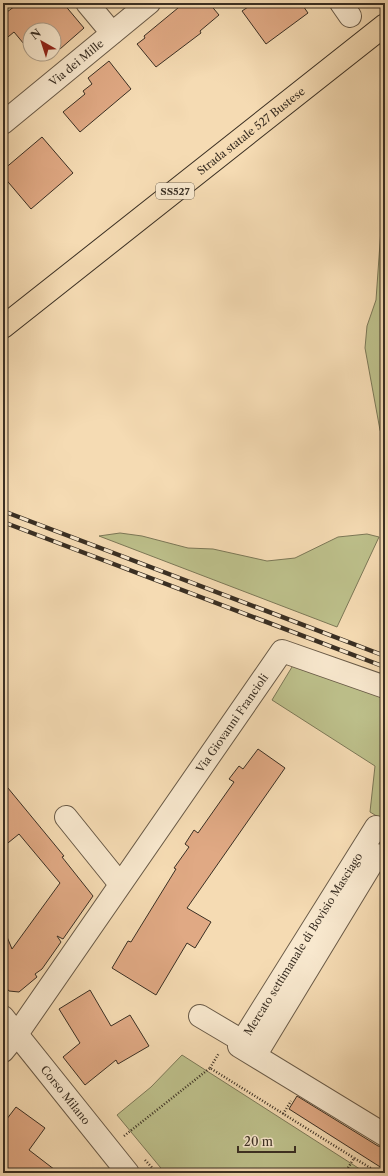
<svg xmlns="http://www.w3.org/2000/svg" width="388" height="1176" font-family="'Libre Caslon Text',serif">
<style>
.green{fill:#bdc08b;stroke:#7c7857}
.building{fill:#e0a984;stroke:#3a2f23}
.lines{fill:none;stroke-linecap:round;stroke-linejoin:round}
.minor-casing{stroke:#695a47;stroke-width:24}
.major-casing{stroke:#3a2f23;stroke-width:24}
.path{stroke:#3a2f23;stroke-width:2.5;stroke-dasharray:1 2;stroke-linecap:butt}
.minor{stroke:#f8e8ce;stroke-width:22}
.major{stroke:#f5dbb3;stroke-width:22}
.rail-casing{stroke:#3a2f23;stroke-width:4.5}
.rail{stroke:#f8e8ce;stroke-width:3;stroke-dasharray:9;stroke-linecap:butt}
.labels{text-anchor:middle;dominant-baseline:central;stroke-width:3;stroke-linejoin:round;paint-order:stroke}
.shield{fill:#f8e8ce;stroke:#736656;stroke-width:1}
.shield-label{font-size:10px;font-weight:bold;fill:#3a2f23}
.street-label{font-size:11px;fill:#3a2f23;stroke:#f8e8ce}
</style>
<rect width="100%" height="100%" fill="#f5dbb3"/>
<filter id="stains"><feTurbulence type="fractalNoise" baseFrequency=".005" numOctaves="4"/><feColorMatrix values="0 0 0 0 .2 0 0 0 0 .09 0 0 0 0 .02 0 0 0 .5 -.17"/></filter>
<radialGradient id="worn" r=".72"><stop offset=".6" stop-color="#630" stop-opacity="0"/><stop offset="1" stop-color="#630" stop-opacity=".3"/></radialGradient>
<!-- green -->
<g class="green">
<polygon points="385,224 385,443 380,430 365,348 367,326 376,300 381,229"/>
<polygon points="120,533 142,536 188,548 213,549 267,561 295,558 338,537 367,534 379,537 337,627 99,536"/>
<polygon points="295,662 385,696 385,821 370,812 375,766 272,700"/>
<polygon points="182,1055 366,1173 165,1173 117,1115 151,1087"/>
</g>
<!-- building -->
<g class="building">
<polygon points="19,3 63,3 84,28 60,49 54,42 54,30 30,30 30,39 24,44 14,32 3,41 3,15"/>
<polygon points="184,3 209,3 219,15 200,31 201,33 156,67 137,44 145,38 144,36"/>
<polygon points="254,3 301,3 308,13 266,44 242,11"/>
<polygon points="109,61 131,89 80,132 63,112 85,94 83,91 92,84 88,78"/>
<polygon points="42,137 73,173 31,209 3,176 3,170"/>
<polygon points="258,749 285,768 187,908 211,922 195,948 187,943 156,995 112,968 128,941 131,942 176,869 174,868 189,847 185,844 194,830 198,833 234,782 229,779 239,766 243,769"/>
<polygon points="3,782 64,856 62,857 93,896 63,939 57,936 61,942 42,969 35,974 37,977 19,992 9,991 3,984 3,927 12,949 60,883 19,834 3,847"/>
<polygon points="90,990 111,1026 130,1015 149,1046 118,1064 116,1060 85,1085 63,1057 80,1043 59,1009"/>
<polygon points="297,1096 378,1146 385,1147 385,1170 289,1109"/>
<polygon points="16,1107 45,1128 29,1150 59,1173 3,1173 3,1124"/>
</g>
<g class="lines">
<!-- minor casing -->
<g class="minor-casing">
<g id="minor">
<polyline points="87,3 112,33"/>
<polyline points="341,3 350,16"/>
<path id="s1" d="M3,123l146,-120"/>
<polyline points="66,817 120,884"/>
<polyline points="385,832 376,827 239,1046 385,1135"/>
<polyline points="200,1016 254,1048"/>
<path id="s2" d="M3,1017l125,156"/>
<path id="s3" d="M3,1051l14,-17 265,-383 103,36"/>
<polyline points="258,1051 377,855"/>
</g>
</g>
<!-- major casing -->
<g class="major-casing">
<g id="major">
<path id="s4" d="M3,327l382,-302"/>
</g>
</g>
<!-- path -->
<g class="path">
<polyline points="210,1068 219,1053"/>
<polyline points="283,1114 291,1101"/>
<polyline points="124,1136 210,1068 354,1158"/>
<polyline points="145,1160 157,1173"/>
<polyline points="345,1173 354,1158 379,1173"/>
</g>
<!-- minor -->
<use href="#minor" class="minor"/>
<!-- major -->
<use href="#major" class="major"/>
<!-- rail casing -->
<g class="rail-casing">
<g id="rail">
<polyline points="3,511 385,656"/>
<polyline points="3,522 385,667"/>
</g>
</g>
<!-- rail -->
<use href="#rail" class="rail"/>
</g>
<g class="labels">
<!-- shield labels -->
<rect class="shield" x="156" y="183" width="38" height="16" rx="3"/>
<g class="shield-label">
<text x="175" y="191">SS527</text>
</g>
<!-- street labels -->
<g class="street-label">
<text stroke="none"><textPath href="#s1" startOffset="95">Via dei Mille</textPath></text>
<text stroke="none"><textPath href="#s4" startOffset="316">Strada statale 527 Bustese</textPath></text>
<text stroke="none"><textPath href="#s3" startOffset="400">Via Giovanni Francioli</textPath></text>
<text transform="translate(303 944) rotate(-58)">Mercato settimanale di Bovisio Masciago</text>
<text stroke="none"><textPath href="#s2" startOffset="100">Corso Milano</textPath></text>
</g>
</g>
<!-- margin -->
<rect width="388" height="1176" fill="none" stroke="#f5dbb3" stroke-width="16"/>
<rect x="4" y="4" width="380" height="1168" fill="none" stroke="#3a2f23" stroke-width="2"/>
<rect x="8" y="8" width="372" height="1160" fill="none" stroke="#3a2f23"/>
<!-- north arrow -->
<g transform="translate(42 42) rotate(321)"><circle r="19" fill="#f8e8ce" stroke="#ac9e8a"/>
<path d="M0-3L7 15L0 10L-7 15Z" fill="#8f2418"/>
<text y="-6" font-size="11" font-weight="bold" text-anchor="middle" fill="#3a2f23">N</text>
</g>
<!-- scale -->
<path d="M238 1146v6h57v-6" fill="none" stroke="#3a2f23" stroke-width="2"/>
<text x="244" y="1146" font-size="12" fill="#3a2f23" stroke="#f8e8ce" stroke-width="3" paint-order="stroke">20 m</text>
<rect width="100%" height="100%" filter="url(#stains)"/>
<rect width="100%" height="100%" fill="url(#worn)"/>
</svg>
